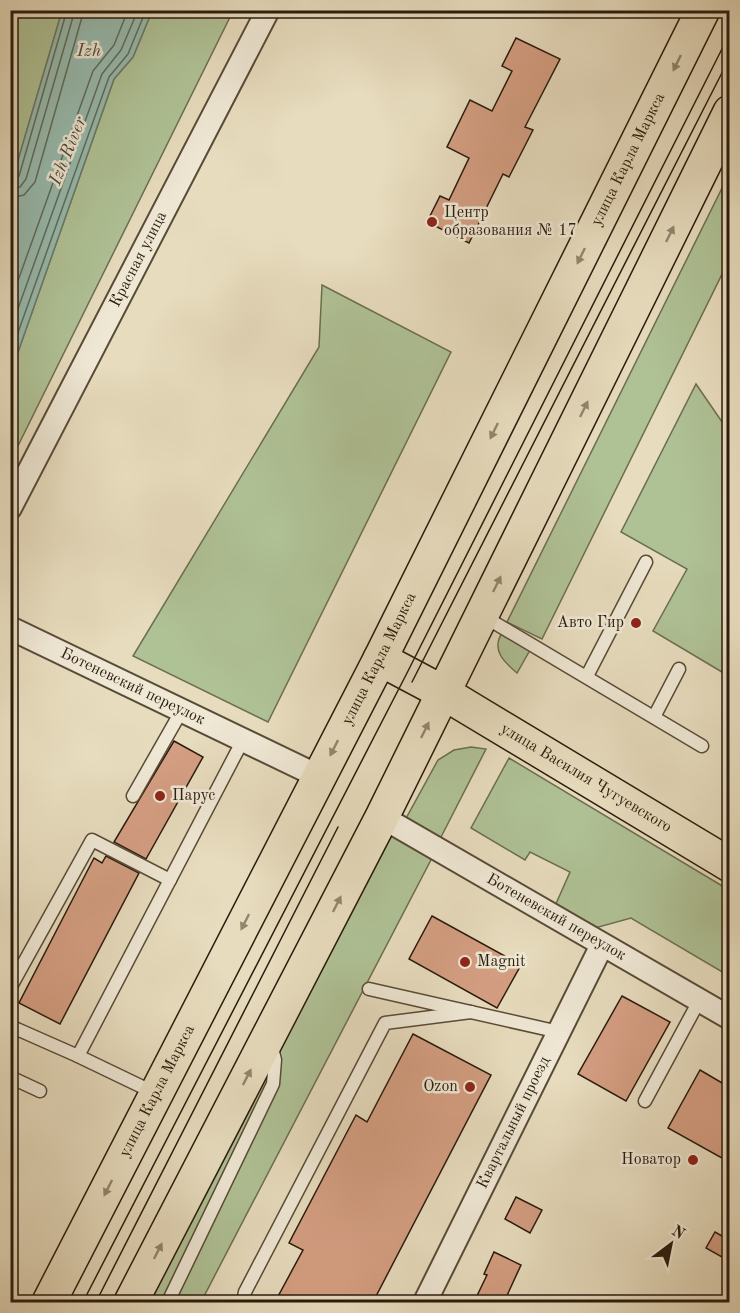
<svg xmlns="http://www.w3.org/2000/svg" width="740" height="1313" font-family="'Old Standard TT',serif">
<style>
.green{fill:#afc296;stroke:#6c6e51;stroke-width:1.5}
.water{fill:#97bcb0;stroke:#6b7c6e;stroke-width:1.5}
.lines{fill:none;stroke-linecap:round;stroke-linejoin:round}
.shore{stroke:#606c5e;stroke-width:1.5}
.building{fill:#d49e82;stroke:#2a1b0c;stroke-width:1.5}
.lane-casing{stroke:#594b38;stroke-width:15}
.street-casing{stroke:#594b38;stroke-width:26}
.primary-casing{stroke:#2a1b0c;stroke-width:36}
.lane{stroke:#efe8d5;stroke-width:12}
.street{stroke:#efe8d5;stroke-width:22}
.primary{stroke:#e7dcbe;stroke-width:33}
.tram{stroke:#2a1b0c;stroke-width:1.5}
.oneway{fill:#92856e}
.poi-dot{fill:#8f2418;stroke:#efe8d5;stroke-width:2}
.labels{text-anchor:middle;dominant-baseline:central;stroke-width:5;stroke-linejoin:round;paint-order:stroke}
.street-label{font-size:16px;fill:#2a1b0c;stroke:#efe8d5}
.poi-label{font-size:16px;fill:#2a1b0c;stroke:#efe8d5;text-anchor:start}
.water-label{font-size:18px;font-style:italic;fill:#4b4b3d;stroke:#efe8d5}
</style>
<rect width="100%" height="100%" fill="#e7dcbe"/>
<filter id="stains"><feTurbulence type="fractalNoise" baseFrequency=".00333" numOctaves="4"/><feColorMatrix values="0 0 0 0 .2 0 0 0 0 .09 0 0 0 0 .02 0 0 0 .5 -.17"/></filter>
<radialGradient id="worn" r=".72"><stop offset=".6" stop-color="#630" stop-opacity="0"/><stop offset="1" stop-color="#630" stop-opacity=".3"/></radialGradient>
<!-- green -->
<g class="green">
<polygon points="11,11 62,11 11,184"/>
<polygon points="152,11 233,11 11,460 11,372 114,79 133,57"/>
<polygon points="729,174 729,260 542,639 507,622"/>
<polygon points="322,285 451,352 268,722 133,656 319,347"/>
<polygon points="696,384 729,432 730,667 722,672 653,631 687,569 621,532"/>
<path d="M502,633l28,17 -13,23c-13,-11 -26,-23 -15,-40z"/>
<polygon points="471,747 486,749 439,841 404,822 438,760 454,750"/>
<polygon points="509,758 729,890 729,976 631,918 595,928 555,906 570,872 530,852 525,860 471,828"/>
<polygon points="393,833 434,854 201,1302 149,1302"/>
</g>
<!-- water -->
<polygon class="water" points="62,11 152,11 133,57 114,79 11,372 11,184"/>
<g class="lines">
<!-- shore -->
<g class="shore">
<polyline points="10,181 19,176 67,10"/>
<polyline points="10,189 20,187 26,179 75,10"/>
<polyline points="10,198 24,195 35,182 84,10"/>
<polyline points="10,303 93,71 114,45 128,10"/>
<polyline points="10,331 102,74 121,50 138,10"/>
<polyline points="10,355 109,77 128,54 146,10"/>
</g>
</g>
<!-- building -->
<g class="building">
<polygon points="516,38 560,59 525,127 533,130 509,177 503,174 469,243 427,222 440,196 449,200 469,158 447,147 470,100 492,111 512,71 502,66"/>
<polygon points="174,741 203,757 146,859 114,842"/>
<polygon points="106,856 139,873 60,1024 19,1003 94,858 102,863"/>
<polygon points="432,916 521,965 497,1008 409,959"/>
<polygon points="622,996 670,1022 626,1101 578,1074"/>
<polygon points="413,1034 491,1075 373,1302 275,1302 303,1250 289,1243 356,1115 367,1122"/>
<polygon points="700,1070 729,1087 729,1162 668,1128"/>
<polygon points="516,1197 542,1210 530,1233 505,1219"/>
<polygon points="715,1232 729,1240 729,1261 706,1248"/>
<polygon points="494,1252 521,1265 504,1302 474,1302 487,1275 484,1274"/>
</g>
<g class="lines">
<!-- lane casing -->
<g class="lane-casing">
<g id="lane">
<polyline points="483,616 702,746"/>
<polyline points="587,676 646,562"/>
<polyline points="654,717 679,669"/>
<polyline points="133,796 182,710"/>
<polyline points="10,988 92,840 170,880"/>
<polyline points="369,989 559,1032"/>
<polyline points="10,1026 78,1056 243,740"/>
<polyline points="78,1056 155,1093"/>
<polyline points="10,1077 40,1091"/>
<polyline points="645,1101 699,1001"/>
<polyline points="168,1302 273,1084 275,1060 271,1044"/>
<polyline points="243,1302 245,1292 385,1023 471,1012"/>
</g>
</g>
<!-- street casing -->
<g class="street-casing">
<g id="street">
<path id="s1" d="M10,508l258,-498"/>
<path id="s2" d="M10,628l310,149"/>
<path id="s3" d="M382,817l348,201"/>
<path id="s4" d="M425,1302l177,-357"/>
</g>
</g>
<!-- primary casing -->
<g class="primary-casing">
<g id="primary">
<path id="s5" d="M380,659l64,34 286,172"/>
<path id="s6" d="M49,1302l331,-643 323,-649"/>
<polyline points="131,1302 382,817 730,112"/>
</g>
</g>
<!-- lane -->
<use href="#lane" class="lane"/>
<!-- street -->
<use href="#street" class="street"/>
<!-- primary -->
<use href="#primary" class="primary"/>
<!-- tram -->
<g class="tram">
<polyline points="412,682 730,57"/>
<polyline points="83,1302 407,673 730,33"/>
<polyline points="96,1302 338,827"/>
</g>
</g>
<!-- one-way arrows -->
<defs><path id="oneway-solid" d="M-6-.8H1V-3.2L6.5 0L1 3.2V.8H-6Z" transform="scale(1.5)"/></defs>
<g class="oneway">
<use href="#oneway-solid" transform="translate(677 63) rotate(116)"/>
<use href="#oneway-solid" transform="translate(670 234) rotate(-64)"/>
<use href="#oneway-solid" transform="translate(581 256) rotate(116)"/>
<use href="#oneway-solid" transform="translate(584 409) rotate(-64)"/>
<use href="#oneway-solid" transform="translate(494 431) rotate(116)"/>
<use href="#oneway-solid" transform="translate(497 584) rotate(-64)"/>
<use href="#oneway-solid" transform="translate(425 730) rotate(-64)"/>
<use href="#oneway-solid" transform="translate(334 748) rotate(117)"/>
<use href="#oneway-solid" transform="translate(337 904) rotate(-63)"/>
<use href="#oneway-solid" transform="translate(245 922) rotate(117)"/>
<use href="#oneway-solid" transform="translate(247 1077) rotate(-63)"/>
<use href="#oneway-solid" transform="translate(108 1188) rotate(117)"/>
<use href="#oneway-solid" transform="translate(158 1251) rotate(-63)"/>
</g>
<!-- markers -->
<g class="poi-dot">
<circle cx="432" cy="222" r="6"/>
<circle cx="636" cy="623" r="6"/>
<circle cx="160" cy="796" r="6"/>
<circle cx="465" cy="962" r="6"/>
<circle cx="470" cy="1087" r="6"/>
<circle cx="693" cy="1160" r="6"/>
</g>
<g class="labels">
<!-- street labels -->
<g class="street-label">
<text stroke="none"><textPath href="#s6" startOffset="1281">улица Карла Маркса</textPath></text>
<text stroke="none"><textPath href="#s1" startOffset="280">Красная улица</textPath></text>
<text stroke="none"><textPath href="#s6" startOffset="723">улица Карла Маркса</textPath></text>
<text stroke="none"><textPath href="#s2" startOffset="136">Ботеневский переулок</textPath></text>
<text stroke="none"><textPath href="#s5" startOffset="238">улица Василия Чугуевского</textPath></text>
<text stroke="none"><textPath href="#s3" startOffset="201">Ботеневский переулок</textPath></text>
<text stroke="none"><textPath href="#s6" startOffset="237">улица Карла Маркса</textPath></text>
<text stroke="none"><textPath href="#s4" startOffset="200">Квартальный проезд</textPath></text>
</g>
<!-- poi labels -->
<g class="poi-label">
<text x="444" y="213">Центр<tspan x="444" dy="18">образования № 17</tspan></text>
<text x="624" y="623" text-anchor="end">Авто Гир</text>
<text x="172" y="796">Парус</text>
<text x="477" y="962">Magnit</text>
<text x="458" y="1087" text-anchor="end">Ozon</text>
<text x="681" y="1160" text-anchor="end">Новатор</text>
</g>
<!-- water labels -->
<g class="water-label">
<text x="89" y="51">Izh</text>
<text transform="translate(68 151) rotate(-68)">Izh River</text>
</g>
</g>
<!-- margin -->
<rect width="740" height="1313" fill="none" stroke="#e7dcbe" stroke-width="36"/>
<rect x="12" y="12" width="716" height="1289" fill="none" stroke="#2a1b0c" stroke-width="3"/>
<rect x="18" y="18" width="704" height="1277" fill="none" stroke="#2a1b0c" stroke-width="1.5"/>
<!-- north arrow -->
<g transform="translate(671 1244) rotate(32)" stroke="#efe8d5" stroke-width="4.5" paint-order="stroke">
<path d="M0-4.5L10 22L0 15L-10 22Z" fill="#2a1b0c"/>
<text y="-9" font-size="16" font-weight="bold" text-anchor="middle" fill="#2a1b0c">N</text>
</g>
<rect width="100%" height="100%" filter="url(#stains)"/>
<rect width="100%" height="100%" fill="url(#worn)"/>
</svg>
